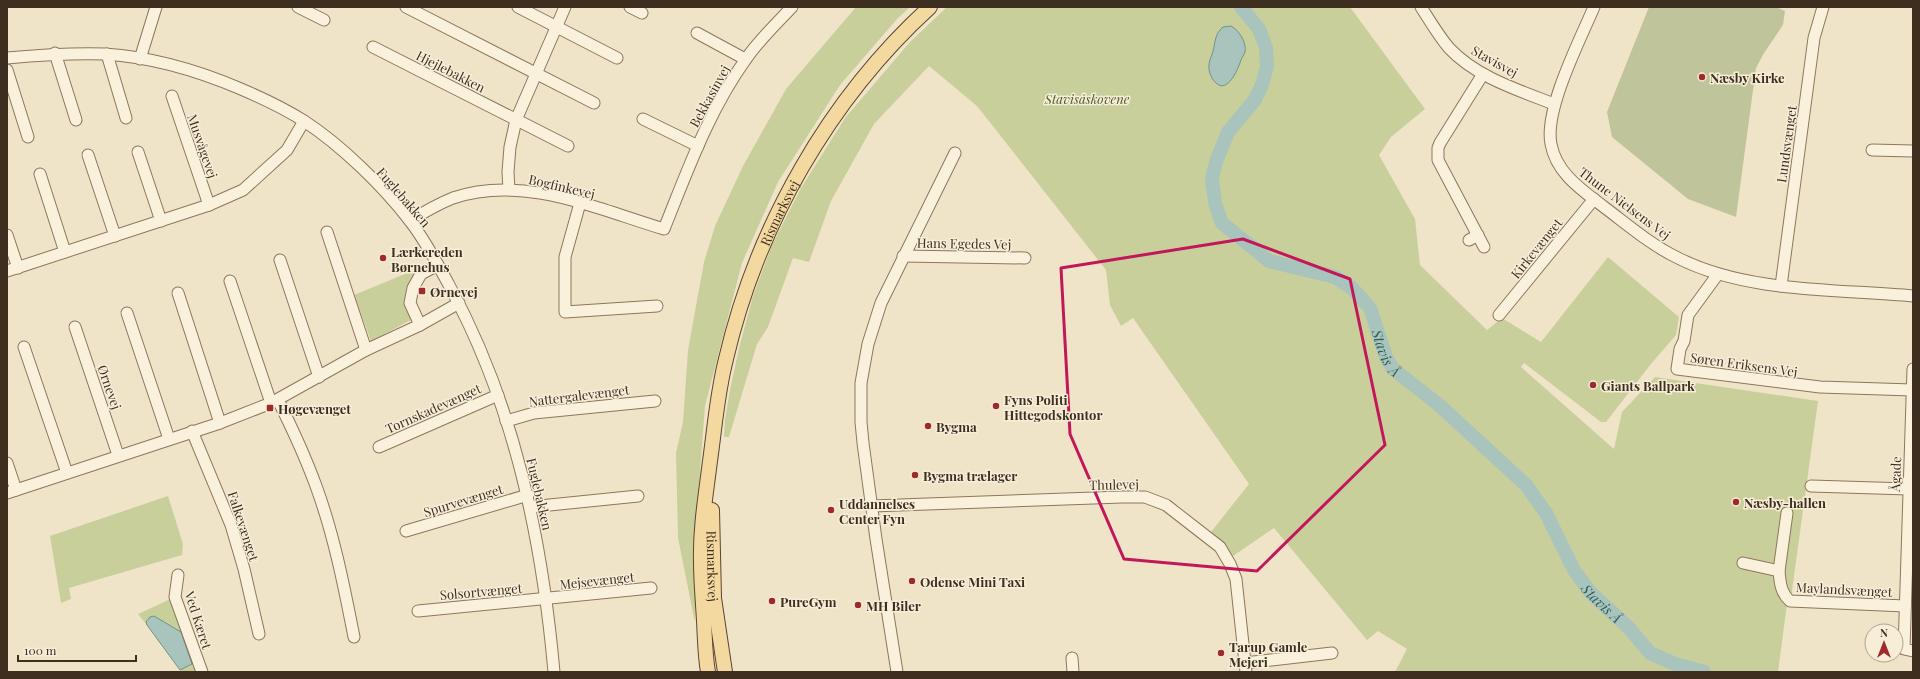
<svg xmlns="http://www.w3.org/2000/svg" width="1920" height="679" font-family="'Playfair Display',serif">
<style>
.green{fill:#c9cf9b}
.cemetery{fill:#bfc49a}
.water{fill:#a9c4bc;stroke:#6f938a}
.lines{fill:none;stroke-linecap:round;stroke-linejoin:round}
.river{stroke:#a9c4bc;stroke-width:14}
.minor-casing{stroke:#8d765c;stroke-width:13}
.major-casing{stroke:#5b4430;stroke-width:16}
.minor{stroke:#faf1dc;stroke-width:11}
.major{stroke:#f3d9a0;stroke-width:14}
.marked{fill:none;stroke:#c2185b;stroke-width:3;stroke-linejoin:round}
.poi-dot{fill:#9e2a2b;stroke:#f7eed8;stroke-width:1.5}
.labels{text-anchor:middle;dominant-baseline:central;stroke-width:3;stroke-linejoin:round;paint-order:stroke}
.street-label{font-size:13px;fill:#3d2e20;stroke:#f7eed8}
.poi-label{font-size:13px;font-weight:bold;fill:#3d2e20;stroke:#f7eed8;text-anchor:start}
.park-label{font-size:13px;font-style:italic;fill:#4d5a26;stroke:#f7eed8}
.water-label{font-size:14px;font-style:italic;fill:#2f5d5a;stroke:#f7eed8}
</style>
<rect width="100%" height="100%" fill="#f0e4c8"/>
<!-- green -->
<g class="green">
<polygon points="856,7 910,7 897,19 840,85 778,182 742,263 705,406 695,537 695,623 678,538 676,453 683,422 688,350 704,262 715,226 743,166 786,89"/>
<polygon points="947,7 1350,7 1425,109 1391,137 1379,155 1415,219 1420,265 1487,330 1502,318 1541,342 1608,257 1679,317 1676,335 1651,364 1606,422 1601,422 1524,363 1521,367 1614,449 1622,412 1655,377 1818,401 1791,598 1787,604 1778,672 1395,672 1407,649 1378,631 1367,640 1274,528 1233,556 1211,532 1249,484 1133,318 1121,326 1110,305 1106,270 977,106 929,66 874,124 831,201 809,262 793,258 768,327 757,344 729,437 724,437 725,419 730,390 739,348 753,296 772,245 801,188 845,118 910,42"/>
<path d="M417,269c-12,21 -17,28 -6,51l-40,21 -17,-46z"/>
<polygon points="168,496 183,544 182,555 69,588 71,599 61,603 50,536"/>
<polygon points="175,597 202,672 183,672 180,670 192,663 147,622 147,625 138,614"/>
</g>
<!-- cemetery -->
<polygon class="cemetery" points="1649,7 1776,7 1785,11 1783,25 1764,53 1756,68 1736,217 1688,199 1612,137 1607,112"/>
<!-- water -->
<g class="water">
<path d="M1231,26c8,4 16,17 14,26 -1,3 -3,5 -4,8 -4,12 -16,39 -29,18 -4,-7 -4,-14 -1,-21 5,-11 2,-22 12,-30z"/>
<polygon points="154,616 181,632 192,664 180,670 147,625 146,622 150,617"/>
</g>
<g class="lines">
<!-- river -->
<path class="river" id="s1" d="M1241,7l18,22 7,19 1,18 -5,19 -8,16 -26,31 -11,27 -5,19 3,25 7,20 47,38 66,16 17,11 18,20 16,49 7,12 45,35 88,81 20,28 28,57 16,22 39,36 21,25 25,11 29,8"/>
<!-- minor casing -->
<g class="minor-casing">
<g id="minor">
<polyline points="298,7 324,20"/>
<polyline points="406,7 594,103"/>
<polyline points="518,7 617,58"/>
<polyline points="630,7 642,13"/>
<path d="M1421,7c9,14 17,28 28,41 27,29 69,42 105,56"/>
<path d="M1594,7c-14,33 -50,103 -43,137 5,29 31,46 53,63 24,18 47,38 74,51 69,35 159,31 235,38"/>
<polyline points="697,33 745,59"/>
<polyline points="373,47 568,146"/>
<polyline points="55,53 76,120"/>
<polyline points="107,54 126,118"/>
<path d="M7,58c33,-3 65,-5 98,-4 47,3 94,17 136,35 21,9 44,20 63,32 37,24 79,65 106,100 15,19 27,42 39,64 65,119 93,253 105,387"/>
<polyline points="140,59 156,7"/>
<polyline points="7,70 28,137"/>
<polyline points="1483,74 1440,143 1438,148 1438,160 1484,247"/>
<polyline points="172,96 209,205"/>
<polyline points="643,119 698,146"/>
<polyline points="1872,150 1913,151"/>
<polyline points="138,152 161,221"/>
<polyline points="88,155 115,236"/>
<polyline points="40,174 65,252"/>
<polyline points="509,190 508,172 510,147 516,120 565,7"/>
<polyline points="580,203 565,257 565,312 657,306"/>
<path d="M410,221c14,-9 28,-17 43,-23 70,-24 144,11 211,31 23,-57 45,-119 82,-170 13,-19 30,-35 46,-52"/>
<polyline points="327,232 366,350"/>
<polyline points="7,235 18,268"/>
<polyline points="1469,240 1478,235"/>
<polyline points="903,256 1025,258"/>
<polyline points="280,260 319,377"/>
<polyline points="7,271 209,205 243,190 287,150 304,121"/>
<polyline points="1718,274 1688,315 1684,341 1680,349 1677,369 1820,387 1912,390"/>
<polyline points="230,281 271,403"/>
<polyline points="1781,286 1814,38 1823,7"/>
<polyline points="178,293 220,423"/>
<polyline points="127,313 169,439"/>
<polyline points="1499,315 1594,199"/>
<polyline points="420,325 410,303 413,288 421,274 438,265"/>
<polyline points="75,327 118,455"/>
<polyline points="24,347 67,473"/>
<polyline points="1913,369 1904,649 1913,651"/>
<path d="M278,400c14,28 27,56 38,86 18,49 28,100 38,151"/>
<polyline points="506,421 534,413 655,401"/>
<polyline points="192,431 231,525 244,569 259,634"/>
<polyline points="379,447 498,395"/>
<polyline points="7,463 16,490"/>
<polyline points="1811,486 1908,489"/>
<polyline points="7,493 220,423 271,403 366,350 420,325 459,303"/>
<polyline points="872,506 1122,497 1145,497 1166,505 1220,547 1230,564 1236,579 1246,672"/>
<polyline points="530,507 638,496"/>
<path d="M1787,513l-8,58c1,12 2,22 11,30l115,5"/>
<polyline points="406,531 528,495"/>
<polyline points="1743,563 1779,571"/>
<polyline points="178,575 175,597 202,672"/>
<polyline points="418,611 651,588"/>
<polyline points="1072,658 1073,672"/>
<polyline points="1245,663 1332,653"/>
<polyline points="897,672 876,539 863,443 861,422 861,383 868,344 881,303 955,153"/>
</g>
</g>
<!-- major casing -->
<g class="major-casing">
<g id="major">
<path id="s2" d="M712,510l2,88 11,74"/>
<path id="s3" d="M708,672c-3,-17 -3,-34 -4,-51 -1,-19 -3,-39 -3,-59 -1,-34 5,-68 9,-101 5,-35 7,-67 16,-102 31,-133 103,-260 204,-352"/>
</g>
</g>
<!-- minor -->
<use href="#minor" class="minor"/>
<!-- major -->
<use href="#major" class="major"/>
</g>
<!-- marked area -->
<path class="marked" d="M1243,239l107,40 35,166 -128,126 -133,-12 -54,-125 -9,-166z"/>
<!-- markers -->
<g class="poi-dot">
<circle cx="1702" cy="77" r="4"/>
<circle cx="383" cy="258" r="4"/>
<rect x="418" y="287" width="8" height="8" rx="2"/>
<circle cx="1593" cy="385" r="4"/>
<circle cx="996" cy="406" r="4"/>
<rect x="266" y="404" width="8" height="8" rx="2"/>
<circle cx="928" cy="426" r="4"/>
<circle cx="915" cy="475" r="4"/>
<circle cx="1736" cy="502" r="4"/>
<circle cx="831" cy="510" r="4"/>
<circle cx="912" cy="581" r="4"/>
<circle cx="772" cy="601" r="4"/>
<circle cx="858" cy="605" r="4"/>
<circle cx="1221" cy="653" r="4"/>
</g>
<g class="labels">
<!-- street labels -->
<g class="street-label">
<text transform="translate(1495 61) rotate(29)">Stavisvej</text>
<text transform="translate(451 71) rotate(27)">Hjejlebakken</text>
<text transform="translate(709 96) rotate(-61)">Bekkasinvej</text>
<text transform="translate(1786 144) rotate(-82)">Lundsvænget</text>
<text transform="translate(203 146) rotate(71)">Musvågevej</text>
<text transform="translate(562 186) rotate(13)">Bogfinkevej</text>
<text transform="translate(404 197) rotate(49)">Fuglebakken</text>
<text transform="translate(1625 203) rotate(37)">Thune Nielsens Vej</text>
<text stroke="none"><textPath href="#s3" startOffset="471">Rismarksvej</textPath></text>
<text transform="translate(964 243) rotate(1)">Hans Egedes Vej</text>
<text transform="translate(1536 248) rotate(-51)">Kirkevænget</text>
<text transform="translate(1744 364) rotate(8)">Søren Eriksens Vej</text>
<text transform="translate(110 387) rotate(71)">Ørnevej</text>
<text transform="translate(579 395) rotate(-7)">Nattergalevænget</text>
<text transform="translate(433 408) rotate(-24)">Tornskadevænget</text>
<text transform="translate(1895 474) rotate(-88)">Ågade</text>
<text transform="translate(1114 484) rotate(-1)">Thulevej</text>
<text transform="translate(540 494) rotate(77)">Fuglebakken</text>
<text transform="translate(463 500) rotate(-17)">Spurvevænget</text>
<text transform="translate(244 526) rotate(72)">Falkevænget</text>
<text stroke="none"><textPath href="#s2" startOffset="56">Rismarksvej</textPath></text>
<text transform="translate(597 580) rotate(-6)">Mejsevænget</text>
<text transform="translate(1844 589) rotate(3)">Maylandsvænget</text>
<text transform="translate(481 591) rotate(-5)">Solsortvænget</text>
<text transform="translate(199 620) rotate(72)">Ved Kæret</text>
</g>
<!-- poi labels -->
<g class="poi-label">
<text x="1710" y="77">Næsby Kirke</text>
<text x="391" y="251">Lærkereden<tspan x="391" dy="15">Børnehus</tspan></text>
<text x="430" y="291">Ørnevej</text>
<text x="1601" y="385">Giants Ballpark</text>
<text x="1004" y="399">Fyns Politi<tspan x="1004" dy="15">Hittegodskontor</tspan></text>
<text x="278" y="408">Høgevænget</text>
<text x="936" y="426">Bygma</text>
<text x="923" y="475">Bygma trælager</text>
<text x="1744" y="502">Næsby-hallen</text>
<text x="839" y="503">Uddannelses<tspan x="839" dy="15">Center Fyn</tspan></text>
<text x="920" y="581">Odense Mini Taxi</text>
<text x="780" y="601">PureGym</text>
<text x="866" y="605">MH Biler</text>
<text x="1229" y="646">Tarup Gamle<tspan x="1229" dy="15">Mejeri</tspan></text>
</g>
<!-- park labels -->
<g class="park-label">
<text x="1087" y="98">Stavisåskovene</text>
</g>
<!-- water labels -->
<g class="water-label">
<text stroke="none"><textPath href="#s1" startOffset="463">Stavis Å</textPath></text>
<text stroke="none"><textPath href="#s1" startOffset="799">Stavis Å</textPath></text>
</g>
</g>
<!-- border -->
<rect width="1920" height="679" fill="none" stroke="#3d2e20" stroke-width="16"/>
<!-- north arrow -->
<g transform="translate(1884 643)"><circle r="19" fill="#f7eed8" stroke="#ada18e"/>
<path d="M0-3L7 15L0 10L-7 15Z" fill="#9e2a2b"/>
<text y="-6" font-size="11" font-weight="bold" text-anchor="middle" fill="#3d2e20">N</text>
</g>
<!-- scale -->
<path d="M18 655v6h118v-6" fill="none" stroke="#3d2e20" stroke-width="2"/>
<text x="24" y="655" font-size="12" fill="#3d2e20" stroke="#f7eed8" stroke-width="3" paint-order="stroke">100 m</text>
</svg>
